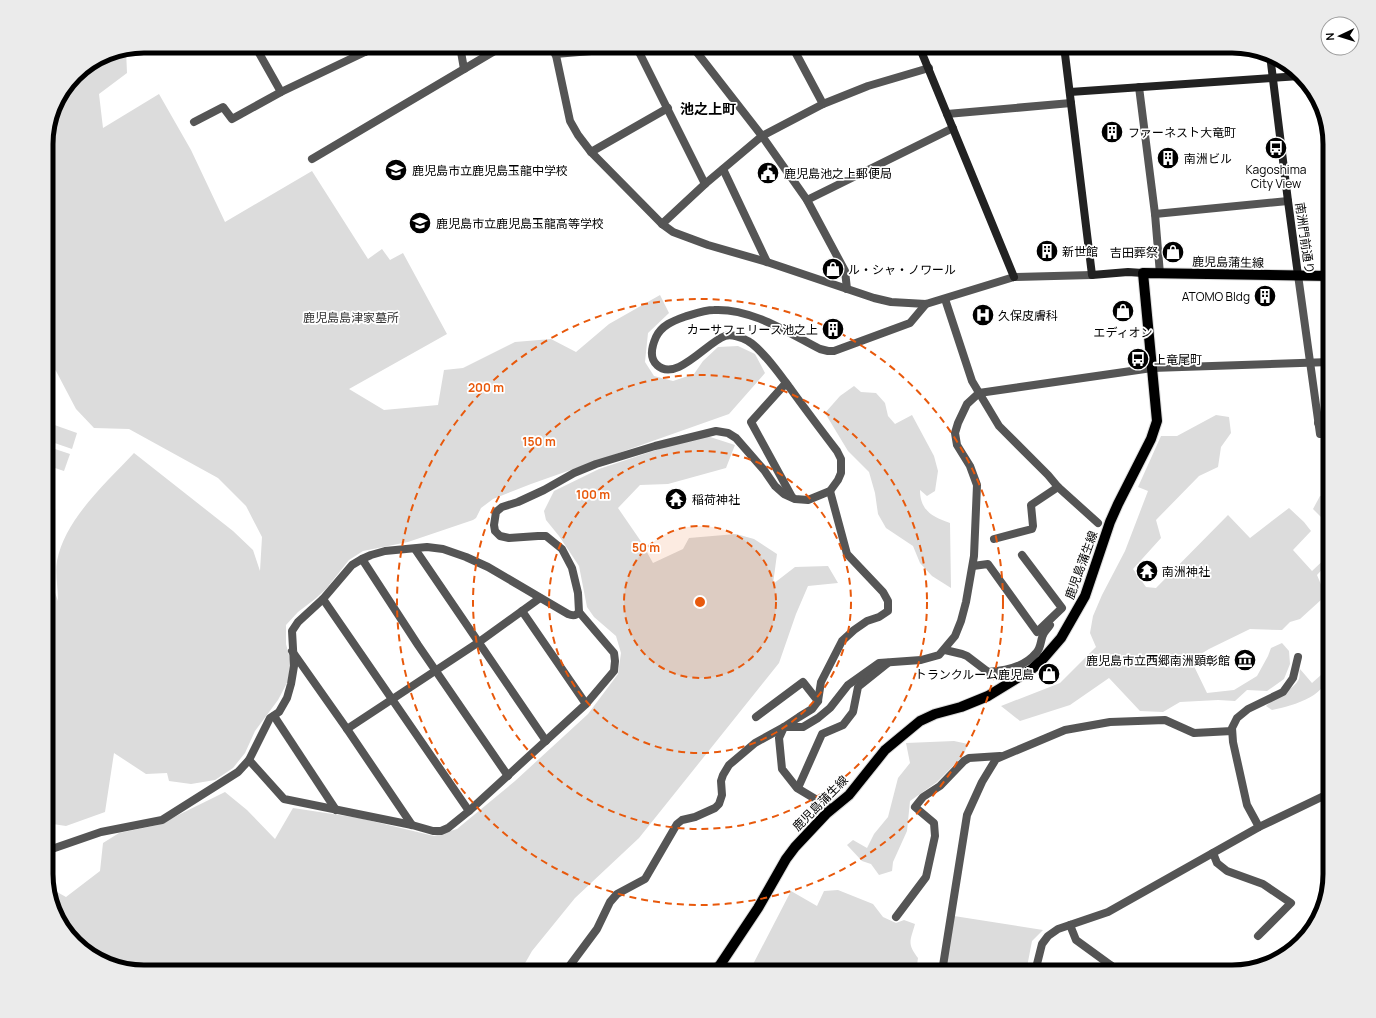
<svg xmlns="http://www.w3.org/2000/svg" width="1376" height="1018" font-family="Manrope,'Noto Sans JP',sans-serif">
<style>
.green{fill:#dcdcdc}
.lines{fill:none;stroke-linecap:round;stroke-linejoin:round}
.primary-casing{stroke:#dbdbdb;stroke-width:12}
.street{stroke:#555;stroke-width:8}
.secondary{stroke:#222;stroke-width:8}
.primary{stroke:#000;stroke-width:10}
.ring{fill:none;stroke:#e8590c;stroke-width:2;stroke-dasharray:7 5}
.labels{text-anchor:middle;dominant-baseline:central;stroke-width:3.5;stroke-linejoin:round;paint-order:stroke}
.poi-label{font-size:12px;fill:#000;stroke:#fff;text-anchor:start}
.street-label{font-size:12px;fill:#000;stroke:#fff}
.park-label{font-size:12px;fill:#333;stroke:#fff}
.quarter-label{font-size:14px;font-weight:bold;fill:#000;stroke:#fff}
.rim{fill:none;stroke:#000;stroke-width:5}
.centre{fill:#e8590c;stroke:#fff;stroke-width:2}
.ring-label{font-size:12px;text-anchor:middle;font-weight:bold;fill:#e8590c;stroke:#fff;stroke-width:3.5;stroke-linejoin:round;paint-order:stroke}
</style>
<rect width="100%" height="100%" fill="#fff"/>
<!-- green -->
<g class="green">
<path d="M126,50l1,23 -28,21 4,34 56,-34 32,56 34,72 87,-51 56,88 14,-10 8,11 13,-7 44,81 -98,55 35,21 54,-5 6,-35 19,-2 52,-26 36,-3 25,13 33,-28 51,-29 9,18 -21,20 -3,29 9,14 19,5 21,-7 9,-13 15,-14 20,-1 17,8 10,19 -36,41 -198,70 -38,15 -12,9 -5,10 -3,2 -65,22 -45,9 -14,9 -23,29 -11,10 -17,13 -12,13v19l5,19 -3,18 -10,19 -23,31 -10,22 -12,15 -18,12 -24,4 -22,-3 -2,-8 -21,1 -32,-21 -9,59 -39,14 -20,-3v-172l8,4 -8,-19v-68l12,33c0,-13 -3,-28 -1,-40 8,-42 49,-78 77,-108l99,78 20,19 7,21 2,-34 -16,-31 -28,-28 -89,-49 -35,-1 -18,-19 -20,-38 -10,-12v-221l10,-37 23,-30 28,-18z"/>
<path d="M854,386l7,6 15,1 9,10 3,13 7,8 17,-9 22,41 4,15 -3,20 -8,5 -7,-6c0,20 12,27 30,33l1,65 -19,-12 -12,-13 -7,-17 -27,-18 -8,-14 -3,-21 -6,-21 -21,-21 -23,-38 15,-17z"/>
<polygon points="1216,415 1229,417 1231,433 1221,447 1218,467 1199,476 1156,520 1161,538 1133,569 1146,587 1156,588 1228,515 1250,538 1289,508 1304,522 1311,531 1293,550 1312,571 1330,554 1330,561 1317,575 1322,587 1322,599 1300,619 1290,622 1282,630 1250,629 1209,649 1191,660 1207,693 1234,690 1257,676 1268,656 1271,648 1282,643 1289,651 1290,664 1284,679 1267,691 1247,690 1235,701 1218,700 1180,702 1163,712 1140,711 1109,678 1070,705 1020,721 1001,706 1060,683 1096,647 1090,633 1093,616 1102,595 1125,551 1148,491 1138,487 1161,436 1177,436"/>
<polygon points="46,422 77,433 72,449 46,440"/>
<polygon points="707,436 735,445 726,468 668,484 640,485 618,508 640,540 653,563 683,549 689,538 736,534 754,539 777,554 773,584 795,567 828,566 838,583 808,586 796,614 779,663 639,838 575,898 532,951 520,972 144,972 112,967 85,952 59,923 48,887 66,897 100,871 103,843 119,833 158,825 225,792 247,810 275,839 293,808 359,818 434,836 457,829 515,781 588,714 618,674 621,653 616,636 594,617 587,607 579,566 559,536 546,520 544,511 554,491 599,469 665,447"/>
<polygon points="46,446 70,454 64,471 46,465"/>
<polygon points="1330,494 1330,526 1313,509 1320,496"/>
<path d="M1330,667c0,29 -35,38 -58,43l-6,-4c9,-11 26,-14 33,-27 1,-3 0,-7 1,-10l12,14z"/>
<polygon points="954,741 968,744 963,756 937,782 910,801 907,831 893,862 892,871 879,875 871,864 862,861 847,845 853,840 867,848 874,834 888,817 898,778 910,763 906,743"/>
<path d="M838,890l35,14 10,13 13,6 8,-3 11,4c-5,18 -8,19 3,34l-2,14h-167l42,-81 26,15 7,-15z"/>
<polygon points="954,916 1043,930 1032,941 1026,972 944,972"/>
</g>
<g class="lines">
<!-- primary casing -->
<g class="primary-casing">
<polyline id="primary" points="714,972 720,965 758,908 786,859 795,847 826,814 849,795 885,750 920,721 935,714 961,707 988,696 1032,669 1042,660 1061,638 1085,596 1110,522 1118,504 1151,439 1157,421 1143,273 1330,276"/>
</g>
<!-- street -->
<g class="street">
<polyline points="255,46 281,92 365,52"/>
<polyline points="343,46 365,52"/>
<polyline points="460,46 464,69"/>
<polyline points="554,46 570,121 578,135 591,152 662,224 673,232 708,245 767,262 874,298 891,302 926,304 1014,277 1092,275"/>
<polyline points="692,46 762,136 807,200 845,271 847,289"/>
<polyline points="792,46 823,104"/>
<polyline points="637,48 705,184"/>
<polyline points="555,54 652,46"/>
<polyline points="1139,87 1155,214 1160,274"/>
<polyline points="947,114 1071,103"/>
<polyline points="194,122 223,107 232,119 281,92"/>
<polyline points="591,152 668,108"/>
<polyline points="312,159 503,46"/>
<polyline points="723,169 767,262"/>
<polyline points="807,200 953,128"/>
<polyline points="1155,214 1288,201"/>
<polyline points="662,224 705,184 762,136 823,104 868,86 929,68"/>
<polyline points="1298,275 1320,434"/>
<polyline points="945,299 972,381 999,426 1048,475 1058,487 1098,523"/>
<polyline points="786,383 751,422 792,497"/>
<polyline points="1318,423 1330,422"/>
<polyline points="994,539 1032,529 1033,526 1031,505 1058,487"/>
<polyline points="415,549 546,741"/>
<polyline points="362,559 418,645 508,776"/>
<polyline points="973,566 988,564 1037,632 1062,608 1022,555"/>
<polyline points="323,599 469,811"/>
<polyline points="522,611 586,704"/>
<path d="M945,650l17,4 5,2 21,16c16,-1 37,-5 48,-19 6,-6 4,-14 8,-20 2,-3 4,-5 6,-8"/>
<polyline points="292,651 347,729 412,825"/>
<polyline points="274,716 336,810"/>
<polyline points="756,717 803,682 818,701"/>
<polyline points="347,729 479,642 540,598"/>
<path d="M249,760l35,39 128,26 21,6h8l7,-3 21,-17 117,-107 28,-33 1,-10 -1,-8 -35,-41 -1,-19 -6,-25 -10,-19 -16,-13h-8l-29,2 -9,-2 -5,-5 -1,-6 2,-13 6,-5 16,-5 26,-12 30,-17 22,-9 59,-18 61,-15 12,2 8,5 28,32 11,16 9,8 11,5 13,1 22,-9 8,-11 3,-7v-14l-4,-8c-16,-21 -32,-42 -47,-63 -10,-13 -28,-39 -42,-47 -6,-4 -17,-7 -23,-5 -18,6 -49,47 -68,29 -8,-7 -5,-19 -1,-28 6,-12 17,-16 28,-20 10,-3 20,-7 30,-7 37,-2 73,22 106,39l8,2h6l76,-28 16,-19"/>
<polyline points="798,788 822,734 843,725 853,712 858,687 888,663"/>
<polyline points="832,809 797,788 782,769 779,738 784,727 803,727 818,718 830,708 848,685 879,663 921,660 939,655 955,636 961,621 966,602 974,556 977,485 970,466 957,445 955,433 958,423 967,404 979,393 1152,368 1330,362"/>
<polyline points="1259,827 1247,805 1233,742 1232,728 1237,718 1248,709 1283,692 1293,678 1298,657"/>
<path d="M46,851l55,-19 61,-12 76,-48 11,-12 21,-42 9,-6 8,-14 4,-14 3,-18 -2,-35 6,-9 25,-23 29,-34 10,-6 9,-4 14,-4 42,-4 16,2 23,8 22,10 80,47c5,2 8,2 11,-2"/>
<polyline points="1213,853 1217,863 1227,871 1263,884 1291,903 1258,936"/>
<polyline points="896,917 926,877 935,836 934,823 915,807 923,797 940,786 964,761 969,758 1000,756"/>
<polyline points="1070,925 1076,940 1120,972"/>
<polyline points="565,972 597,929 610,902 617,894 645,879 677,824 682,820 695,817 715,808 719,804 722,795 721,781 723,775 729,765 755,743 784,727 799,717 812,709 818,701 821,682 842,641 854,630 867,621 879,617 888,611 888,601 883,592 847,554 830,491"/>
<polyline points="942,972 967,815 982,782 996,759 1065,730 1110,722 1165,720 1194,733 1232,731"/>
<polyline points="1035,972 1042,944 1048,936 1058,929 1108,912 1259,827 1330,793"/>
<polyline points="1106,972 1110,965"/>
</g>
<!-- secondary -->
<g class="secondary">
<polyline points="919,46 1014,277"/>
<polyline points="1064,46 1092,275 1128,272 1143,273"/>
<polyline points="1270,55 1288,201 1298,275"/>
<polyline points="1070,92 1300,76"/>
</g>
<!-- primary -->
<use href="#primary" class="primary"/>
</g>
<!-- distance rings -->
<circle cx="700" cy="602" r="76" fill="#e8590c" fill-opacity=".12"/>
<g class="ring">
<circle cx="700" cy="602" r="76"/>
<circle cx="700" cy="602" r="151"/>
<circle cx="700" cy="602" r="227"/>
<circle cx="700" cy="602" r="303"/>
</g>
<!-- icons -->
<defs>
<g id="building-disc" transform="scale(1.15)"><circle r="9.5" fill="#000" stroke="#fff"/><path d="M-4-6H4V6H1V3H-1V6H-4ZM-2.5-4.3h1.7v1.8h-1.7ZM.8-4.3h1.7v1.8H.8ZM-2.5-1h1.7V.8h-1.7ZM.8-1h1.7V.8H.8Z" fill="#fff"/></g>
<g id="bus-disc" transform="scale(1.15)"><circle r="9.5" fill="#000" stroke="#fff"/><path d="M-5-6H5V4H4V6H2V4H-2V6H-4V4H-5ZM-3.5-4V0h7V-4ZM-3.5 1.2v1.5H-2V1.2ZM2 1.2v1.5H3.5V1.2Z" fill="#fff"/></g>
<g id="school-disc" transform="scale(1.15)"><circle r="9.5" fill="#000" stroke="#fff"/><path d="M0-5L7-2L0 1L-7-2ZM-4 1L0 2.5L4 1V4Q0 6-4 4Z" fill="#fff"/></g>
<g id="civic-disc" transform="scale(1.15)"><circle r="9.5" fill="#000" stroke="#fff"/><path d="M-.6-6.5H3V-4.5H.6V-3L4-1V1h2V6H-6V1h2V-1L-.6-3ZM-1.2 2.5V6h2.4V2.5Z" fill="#fff"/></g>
<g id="shop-disc" transform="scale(1.15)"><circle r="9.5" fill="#000" stroke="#fff"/><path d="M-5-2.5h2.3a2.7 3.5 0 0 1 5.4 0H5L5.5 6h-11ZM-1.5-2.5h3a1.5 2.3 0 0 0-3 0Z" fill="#fff"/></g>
<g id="hospital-disc" transform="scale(1.15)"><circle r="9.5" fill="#000" stroke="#fff"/><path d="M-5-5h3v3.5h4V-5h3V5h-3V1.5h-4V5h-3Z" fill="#fff"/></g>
<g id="temple-disc" transform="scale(1.15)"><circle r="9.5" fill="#000" stroke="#fff"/><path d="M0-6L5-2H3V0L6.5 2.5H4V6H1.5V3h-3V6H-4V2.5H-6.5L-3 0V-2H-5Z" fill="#fff"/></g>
<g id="museum-disc" transform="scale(1.15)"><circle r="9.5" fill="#000" stroke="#fff"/><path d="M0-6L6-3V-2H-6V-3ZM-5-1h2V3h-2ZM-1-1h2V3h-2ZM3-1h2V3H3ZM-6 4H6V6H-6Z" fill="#fff"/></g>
</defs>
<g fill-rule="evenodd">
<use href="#building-disc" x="1112" y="132"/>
<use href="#bus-disc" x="1276" y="148"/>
<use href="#building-disc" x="1168" y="158"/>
<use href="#school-disc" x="396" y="170"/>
<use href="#civic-disc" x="768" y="173"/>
<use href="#school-disc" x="420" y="223"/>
<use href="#building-disc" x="1047" y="251"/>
<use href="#shop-disc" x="1173" y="252"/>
<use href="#shop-disc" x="833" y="269"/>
<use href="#building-disc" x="1265" y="296"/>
<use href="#shop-disc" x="1123" y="311"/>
<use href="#hospital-disc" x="983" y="315"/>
<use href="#building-disc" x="833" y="329"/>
<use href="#bus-disc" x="1138" y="359"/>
<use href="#temple-disc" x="676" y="499"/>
<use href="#temple-disc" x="1147" y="571"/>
<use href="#museum-disc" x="1245" y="660"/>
<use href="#shop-disc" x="1049" y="674"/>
</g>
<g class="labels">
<!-- poi labels -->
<g class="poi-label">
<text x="1128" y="132">ファーネスト大竜町</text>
<text x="1184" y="158">南洲ビル</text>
<text x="1276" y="169" text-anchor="middle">Kagoshima<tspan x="1276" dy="14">City View</tspan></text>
<text x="412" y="170">鹿児島市立鹿児島玉龍中学校</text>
<text x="784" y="173">鹿児島池之上郵便局</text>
<text x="436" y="223">鹿児島市立鹿児島玉龍高等学校</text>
<text x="1062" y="251">新世館</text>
<text x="1158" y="252" text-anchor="end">吉田葬祭</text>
<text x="848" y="269">ル・シャ・ノワール</text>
<text x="1250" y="296" text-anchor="end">ATOMO Bldg</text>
<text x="998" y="315">久保皮膚科</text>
<text x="818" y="329" text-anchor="end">カーサフェリース池之上</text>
<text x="1123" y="332" text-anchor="middle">エディオン</text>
<text x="1154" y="359">上竜尾町</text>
<text x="692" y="499">稲荷神社</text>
<text x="1162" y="571">南洲神社</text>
<text x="1230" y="660" text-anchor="end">鹿児島市立西郷南洲顕彰館</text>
<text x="1034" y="674" text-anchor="end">トランクルーム鹿児島</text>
</g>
<!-- street labels -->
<g class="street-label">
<text transform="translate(1305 238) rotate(82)">南洲門前通り</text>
<text transform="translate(1228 262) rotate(1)">鹿児島蒲生線</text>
<text transform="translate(1081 565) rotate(-70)">鹿児島蒲生線</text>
<text transform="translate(820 803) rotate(-45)">鹿児島蒲生線</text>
</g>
<!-- park labels -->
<g class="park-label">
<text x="351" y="317">鹿児島島津家墓所</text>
</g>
<!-- quarter labels -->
<g class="quarter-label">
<text x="708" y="108">池之上町</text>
</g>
</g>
<!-- crop -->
<path d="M0 0H1376V1018H0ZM144 53H1232A91 91 0 0 1 1323 144V874A91 91 0 0 1 1232 965H144A91 91 0 0 1 53 874V144A91 91 0 0 1 144 53Z" fill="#ebebeb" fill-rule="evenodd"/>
<path class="rim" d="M144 53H1232A91 91 0 0 1 1323 144V874A91 91 0 0 1 1232 965H144A91 91 0 0 1 53 874V144A91 91 0 0 1 144 53Z"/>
<circle cx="700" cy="602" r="6" class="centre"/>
<g class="ring-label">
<text x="486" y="392">200 m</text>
<text x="539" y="446">150 m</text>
<text x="593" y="499">100 m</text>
<text x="646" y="552">50 m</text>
</g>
<!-- north arrow -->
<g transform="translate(1340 36) rotate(266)"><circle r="19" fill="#ffffff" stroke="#999999"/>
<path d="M0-3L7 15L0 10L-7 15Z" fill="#000000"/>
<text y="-6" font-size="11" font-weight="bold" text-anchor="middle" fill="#000000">N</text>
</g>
</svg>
